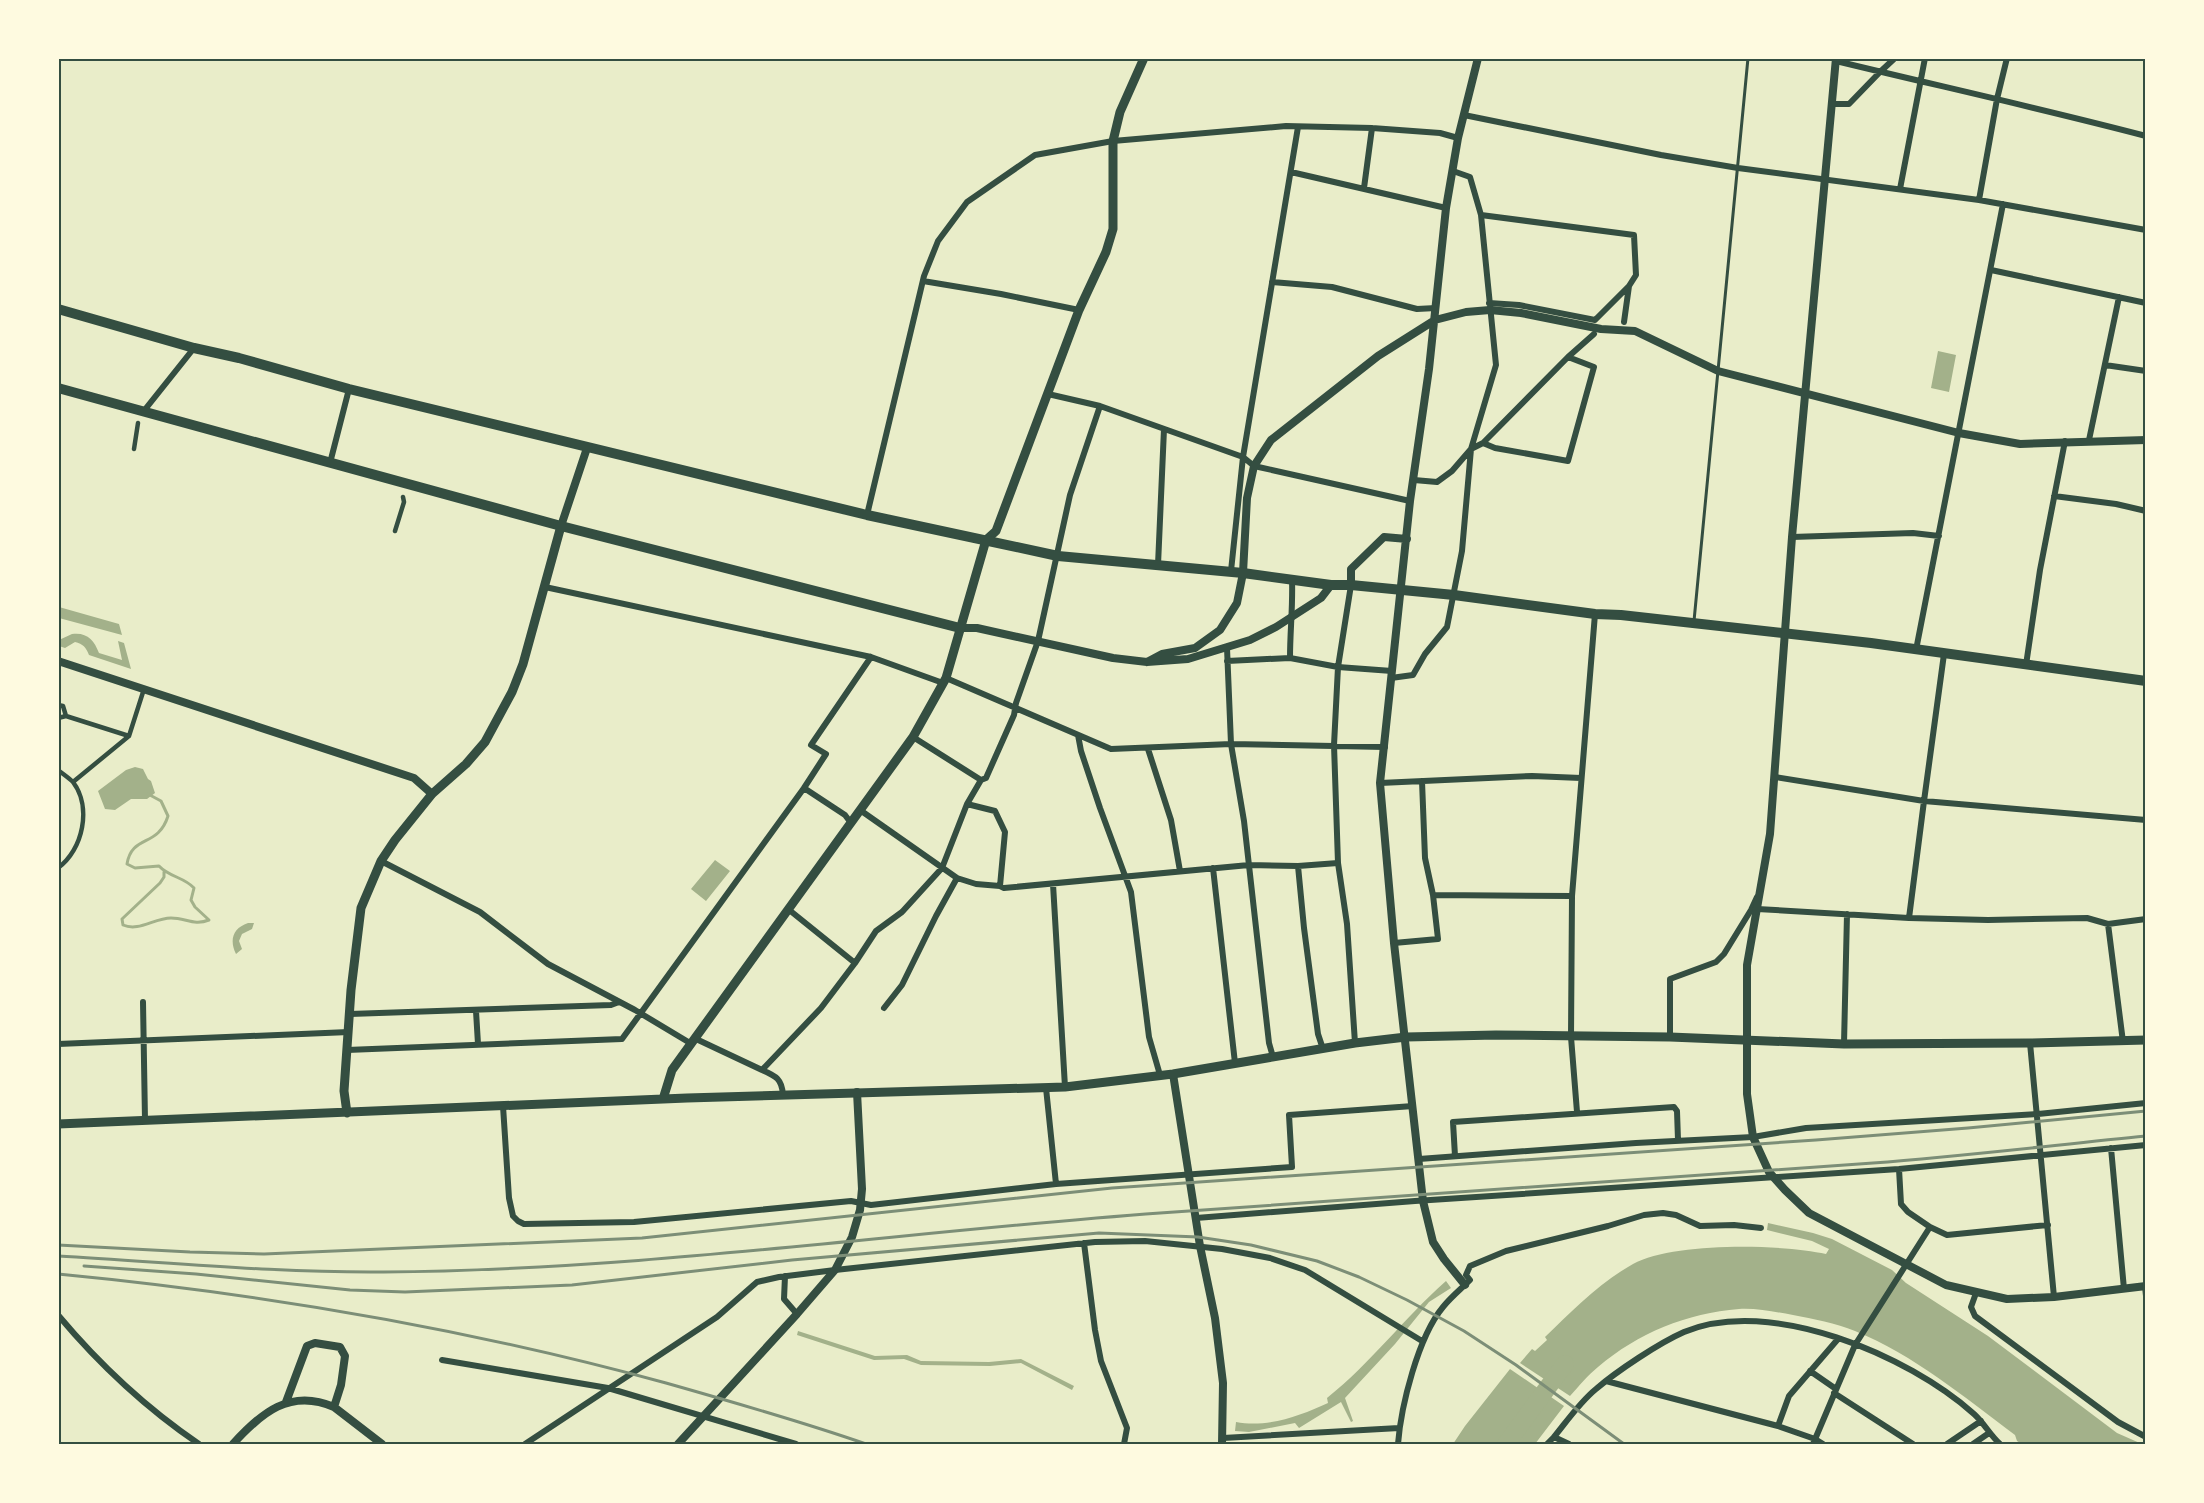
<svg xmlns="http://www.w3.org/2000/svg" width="2204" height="1503" viewBox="0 0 2204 1503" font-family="'Asap Condensed',sans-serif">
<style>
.water{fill:#a3b18a}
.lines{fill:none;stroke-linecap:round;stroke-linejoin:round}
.stream{stroke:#a3b18a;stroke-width:3}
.river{stroke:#a3b18a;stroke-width:18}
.service{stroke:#344e41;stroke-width:3}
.pedestrian{stroke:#344e41;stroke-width:4.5}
.minor{stroke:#344e41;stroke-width:6}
.tertiary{stroke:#344e41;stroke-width:8}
.secondary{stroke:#344e41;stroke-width:9}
.primary{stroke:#344e41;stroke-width:10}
.rail{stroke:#7c8e77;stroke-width:3}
.neatline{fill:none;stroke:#344e41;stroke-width:2}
</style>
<rect width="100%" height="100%" fill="#e9edc9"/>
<path class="water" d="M 1938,351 L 1956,355 L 1949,392 L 1931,388 Z
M 59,607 L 119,624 L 122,635 L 59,618 Z
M 72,634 C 87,632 94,640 99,653 L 122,660 L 118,641 L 124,643 L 131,669 L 89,655 C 86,647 83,644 75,642 L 65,648 L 59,646 L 59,640 Z
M 135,767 L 143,769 L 148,779 L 151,781 L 155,793 L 147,799 L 131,799 L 115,810 L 105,809 L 98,791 L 126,770 Z
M 715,860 L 730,871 L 706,901 L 691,889 Z
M 248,923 L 254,923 L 252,929 L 242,934 L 239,941 L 242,949 L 236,954 C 229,940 233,928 248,923 Z
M 1768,1223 L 1813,1233 L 1832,1239 L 1892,1270 L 1906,1283 L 1988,1336 L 2117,1433 L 2142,1444 L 2022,1444 L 2017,1441 L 2015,1435 C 1964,1397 1914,1355 1855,1331 C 1836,1323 1813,1319 1793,1315 C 1776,1312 1757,1308 1739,1309 C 1687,1313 1638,1333 1598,1367 C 1588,1375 1579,1386 1570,1396 L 1520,1363 L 1532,1349 L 1535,1351 L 1547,1340 L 1545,1337 C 1572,1311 1599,1283 1633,1264 C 1673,1242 1782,1244 1826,1254 L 1829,1249 L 1812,1241 L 1767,1230 Z
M 1446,1281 L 1451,1288 L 1429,1302 L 1395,1344 L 1345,1398 L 1353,1421 L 1351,1422 L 1341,1402 L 1299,1428 L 1295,1423 L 1249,1432 L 1235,1431 L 1236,1422 C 1267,1428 1300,1416 1328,1403 L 1327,1398 C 1371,1363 1404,1318 1446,1281 Z
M 798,1331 L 875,1356 L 907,1355 L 921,1361 L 989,1362 L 1021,1359 L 1074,1386 L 1072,1390 L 1021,1363 L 990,1366 L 921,1365 L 904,1359 L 874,1360 L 797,1335 Z
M 1510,1369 L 1564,1406 L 1535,1444 L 1453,1444 L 1465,1426 Z"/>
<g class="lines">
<path class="stream" d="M 148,794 L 161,801 L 168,816 C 158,848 132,834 127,864 L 135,868 L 159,866 C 169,877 184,877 194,888 L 191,900 L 195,907 L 209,920 C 194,926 186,918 171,918 C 154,918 139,932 123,925 L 122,919 L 160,883 L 164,877 L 164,872"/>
<path class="river" d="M 1506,1444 L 1565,1364"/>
<path class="service" d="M 1694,621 L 1748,58"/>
<path class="pedestrian" d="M 134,449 L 138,423
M 395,531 L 404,502 L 403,497
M 58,705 L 63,706 L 66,716
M 58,718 L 66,716 L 129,736 L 144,689
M 58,770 C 63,774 69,778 73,782 C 92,807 83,850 58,868
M 73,782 L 129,736"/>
<path class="minor" d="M 1836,61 C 1939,86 2043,109 2146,136
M 1832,104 L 1849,104 L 1880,72 L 1895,58
M 1464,115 L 1661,155 L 1738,168 L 1979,200 L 2146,230
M 1291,172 L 1446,208
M 1364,188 L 1372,128
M 1900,189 L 1925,58
M 1979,200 L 1997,99 L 2007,58
M 1481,215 L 1634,235 L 1636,275 L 1629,286
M 1991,270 L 2146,303
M 923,281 L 1001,294 L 1079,310
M 1272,282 L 1332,287 L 1417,309 L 1436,308
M 1489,303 L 1519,305 L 1595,320 L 1629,286 L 1624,322
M 2105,365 L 2146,371
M 1048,394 L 1100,406 L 1243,457 L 1254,466 L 1410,501
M 143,412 L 194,348
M 2089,440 L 2119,297
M 1483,443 L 1495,448 L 1568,461 L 1594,367 L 1568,357
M 330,463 L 349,389
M 1414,480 L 1437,482 L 1452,471 L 1471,449 L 1483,443 L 1568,357 L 1594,334
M 2054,496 L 2116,504 L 2146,511
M 867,515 L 924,276 L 938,241 L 967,202 L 1035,155 L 1113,141 L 1286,126 L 1372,128 L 1440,133 L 1458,138
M 1792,537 L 1913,533 L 1939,536
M 1158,565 L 1164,429
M 1231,571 L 1243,457 L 1298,127
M 1351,585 L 1338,667 L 1334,745 L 1338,863 L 1347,924 L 1355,1043
M 545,587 L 871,657 L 943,683
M 1227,648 L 1231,744 L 1244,821 L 1269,1043 L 1273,1057
M 1916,650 L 2003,204
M 1290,658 C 1290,631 1293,606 1292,579
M 1227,661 L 1290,658 L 1338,667 L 1392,671
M 2026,665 L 2040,570 L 2065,441
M 946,678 L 1111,749 L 1231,744 L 1385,747
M 1391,678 L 1413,675 L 1425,654 L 1447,627 L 1462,551 L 1471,449 L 1496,365 L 1481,215 L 1470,177 L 1453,171
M 1078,735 L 1081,751 L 1100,808 L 1131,892 L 1149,1037 L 1160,1075
M 913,737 L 981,780
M 1148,749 L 1171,820 L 1180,871
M 1775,777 L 1924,801 L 1944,654
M 1422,781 L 1425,858 L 1433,895
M 1380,783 L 1532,776 L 1581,778
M 804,788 L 826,754 L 811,745 L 871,657
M 967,804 L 995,811 L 1005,832 L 1000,886
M 860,810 L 957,878 L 976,884 L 1000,886 L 1004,888 L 1249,865 L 1298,866 L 1338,863
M 381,861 L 480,912 L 548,964 L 635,1010 L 690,1043
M 1298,866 L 1304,928 L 1318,1034 L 1323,1049
M 1213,868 L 1235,1063
M 1053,884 L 1065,1087
M 788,909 L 855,963 L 876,931 L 902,912 L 942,868 L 967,804 L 981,780 L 986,778 L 1014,715 L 1016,703 L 1038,641 L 1070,495 L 1100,406
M 1757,909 L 1909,918 L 1988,920 L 2087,918 L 2108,924 L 2146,919
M 1909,918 L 1924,801 L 2146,820
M 2108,924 L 2123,1042
M 1394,943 L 1438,939 L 1433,895 L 1572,896
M 143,1002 L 145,1120
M 884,1008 L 902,985 L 936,916 L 957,878
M 476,1011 L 478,1044
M 350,1014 L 611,1005 L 619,1002
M 1670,1037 L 1670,979 L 1716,962 L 1724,954 L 1751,910 L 1757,897
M 694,1038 L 762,1070
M 2030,1043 L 2054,1297
M 58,1044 L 349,1032
M 1844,1044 L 1847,914
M 347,1050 L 622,1039 L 804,788 L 845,815 L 851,823
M 1046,1088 L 1056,1184
M 783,1095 C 782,1079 776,1076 762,1070 L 821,1008 L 855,963
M 503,1106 L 509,1198 L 513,1216 L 518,1221 L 524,1224 L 634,1222 L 851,1201 L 871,1205 L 1056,1184 L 1292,1167 L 1289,1115 L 1413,1106
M 1577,1112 L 1571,1037 L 1572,896 L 1595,614
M 2111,1148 L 2124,1289
M 1455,1156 L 1453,1122 L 1674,1107 L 1677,1111 L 1678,1140
M 1419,1159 L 1636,1143 L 1753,1137 L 1806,1128 L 2038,1114 L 2146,1103
M 1899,1169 L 1901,1204 L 1908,1212 L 1930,1227 L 1947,1235 L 2048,1225
M 1196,1218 L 1415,1201 L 1899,1169 L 2146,1145
M 1084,1243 L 1095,1330 L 1101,1361 L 1127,1428 L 1124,1444
M 785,1276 L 784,1299 L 797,1314
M 2145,1286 L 2146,1296
M 1976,1293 L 1971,1307 L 1975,1316 L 2118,1422 L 2146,1437
M 58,1315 C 99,1364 146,1408 199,1444
M 442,1360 L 608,1388 L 796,1444
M 1810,1371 L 1836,1389
M 1606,1381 L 1778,1426 L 1815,1439 L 1823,1444
M 1834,1393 L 1913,1444
M 1778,1426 L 1789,1396 L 1838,1339
M 1554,1437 C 1567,1421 1580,1402 1596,1389 C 1617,1371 1659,1343 1684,1332 C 1770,1296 1908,1355 1974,1414 C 1984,1423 1990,1435 2000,1444
M 1223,1438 L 1399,1428
M 525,1444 L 717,1317 L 757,1282 L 779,1277 L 835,1270 L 1095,1242 L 1145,1241 L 1222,1249 L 1270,1258 L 1305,1270 L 1422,1341
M 1398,1444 C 1401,1406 1418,1337 1443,1307 C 1451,1297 1461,1289 1470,1280 L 1466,1275 L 1470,1266 L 1506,1251 L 1608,1226 L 1644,1215 L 1663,1213 L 1676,1215 L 1700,1226 L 1734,1225 L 1761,1228
M 1547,1444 L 1554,1437 L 1569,1444
M 1813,1444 L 1855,1345 L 1930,1227
M 1947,1444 L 1981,1421
M 1973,1444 L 1989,1433"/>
<path class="tertiary" d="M 1836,58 L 1792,537 L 1770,834 L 1747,965 L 1747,1094 L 1753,1137 L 1769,1172 L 1785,1190 L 1809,1213 L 1946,1285 L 2007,1299 L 2054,1297 L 2146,1286
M 561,526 L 587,448
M 1351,585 L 1351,569 L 1384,537 L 1407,539
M 960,628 L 977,628 L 1113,658 L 1147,662 L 1188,659 L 1250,640 L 1276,627 L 1321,598 L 1331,585
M 58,661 L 414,778 L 432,794
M 1147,662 L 1162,654 L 1195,648 L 1220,630 L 1237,603 L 1243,573 L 1247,498 L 1254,466 L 1271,440 L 1378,356 L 1435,320 L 1466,312 L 1490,310 L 1521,313 L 1601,329 L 1635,331 L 1718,371 L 1959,433 L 2020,444 L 2146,440
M 1173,1074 L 1200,1246 L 1215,1318 L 1223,1383 L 1222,1444
M 1465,1285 L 1444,1259 L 1433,1242 L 1423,1201 L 1394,943 L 1380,783 L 1410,501 L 1429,369 L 1446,208 L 1458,138 L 1478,58
M 286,1402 L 307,1346 L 315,1343 L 340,1347 L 345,1356 L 341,1385 L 334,1407
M 233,1444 C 261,1413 290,1388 334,1407 L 382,1444
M 678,1444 L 797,1314 L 835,1270 L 852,1237 L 860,1210 L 862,1189 L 857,1092"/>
<path class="secondary" d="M 663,1099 L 672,1070 L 913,737 L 946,678 L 986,540 L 996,531 L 1079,310 L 1106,252 L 1113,229 L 1113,141 L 1120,112 L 1144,58
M 347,1113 L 344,1091 L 351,990 L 361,908 L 381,861 L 395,840 L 432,794 L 466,764 L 485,742 L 512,692 L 523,664 L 561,526
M 58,1124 L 687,1098 L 1065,1087 L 1173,1074 L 1355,1043 L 1406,1037 L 1496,1035 L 1670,1037 L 1844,1044 L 2030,1043 L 2146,1040"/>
<path class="primary" d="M 58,309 L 194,348 L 239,358 L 349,389 L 867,515 L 1058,556 L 1243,573 L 1331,585 L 1351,585 L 1454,595 L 1595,614 L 1621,615 L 1871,643 L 2146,681
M 58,388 L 561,526 L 960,628"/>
<path class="rail" d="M 58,1245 L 190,1252 L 264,1254 L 642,1238 L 1112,1188 L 1816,1140 L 1968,1128 L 2146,1111
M 58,1256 C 167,1262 275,1273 384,1272 C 644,1270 901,1232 1160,1213 C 1398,1195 1636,1180 1873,1163 C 1964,1156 2055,1145 2146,1136
M 84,1266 L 196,1274 L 350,1290 L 405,1292 L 572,1285 L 792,1260 L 1099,1233 L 1198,1237 L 1251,1245 L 1317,1261 L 1359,1277 L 1407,1300 L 1464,1331 L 1516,1365 L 1624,1444
M 58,1274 C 266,1294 465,1328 666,1383 C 733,1402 800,1421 866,1444"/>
</g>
<rect width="2204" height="1503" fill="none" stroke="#fefae0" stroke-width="120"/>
<rect x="60" y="60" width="2084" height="1383" class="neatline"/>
</svg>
